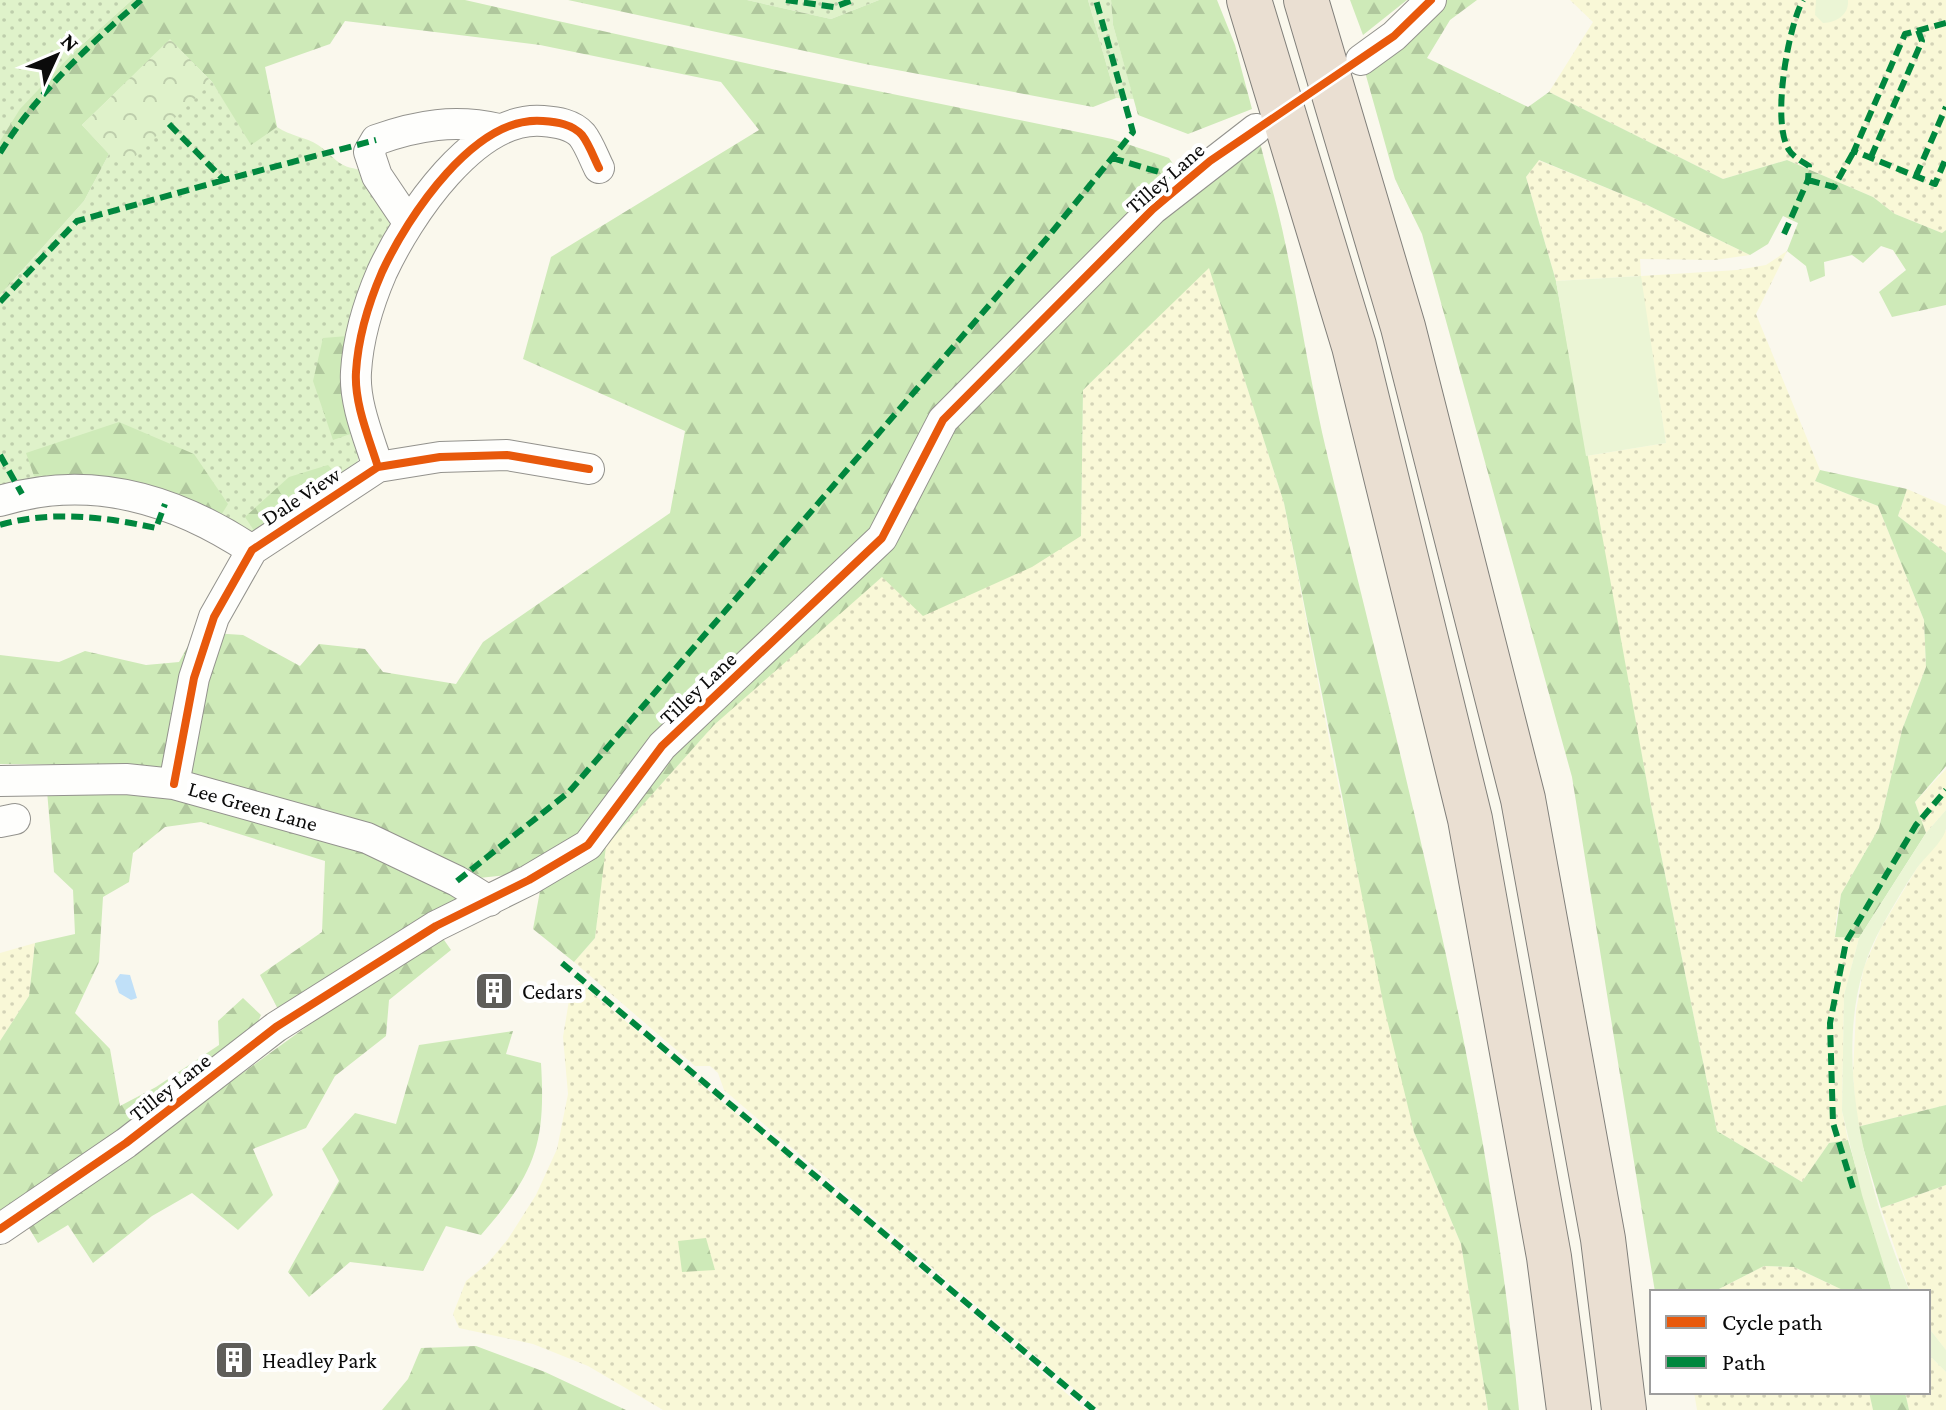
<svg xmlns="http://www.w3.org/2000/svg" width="1946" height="1410" viewBox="0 0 1946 1410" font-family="'Crimson Pro',serif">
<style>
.farmland{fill:url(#farmland-dots)}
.grass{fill:url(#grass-dots)}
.forest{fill:url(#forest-firs)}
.park{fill:url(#park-crowns)}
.pitch{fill:#ebf5d5}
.water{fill:#c0e0f8}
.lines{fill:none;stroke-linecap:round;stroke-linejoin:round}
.minor-casing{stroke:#93928d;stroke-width:32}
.highway-casing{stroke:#807f7a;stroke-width:46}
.minor{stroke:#fefefc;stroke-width:30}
.highway{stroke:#eadfd2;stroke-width:44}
.quiet{stroke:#00873e;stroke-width:6;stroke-dasharray:12 6;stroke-linecap:butt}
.cycleway-casing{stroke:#fff;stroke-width:13}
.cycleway{stroke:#e8590c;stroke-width:8}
.labels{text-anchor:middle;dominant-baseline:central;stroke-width:8;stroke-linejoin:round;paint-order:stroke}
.street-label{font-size:22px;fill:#0b0b0b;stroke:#fff}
.poi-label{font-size:22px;fill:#0b0b0b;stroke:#fff;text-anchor:start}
</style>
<defs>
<pattern id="farmland-dots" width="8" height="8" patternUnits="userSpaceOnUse" patternTransform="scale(2)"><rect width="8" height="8" fill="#f9f8d7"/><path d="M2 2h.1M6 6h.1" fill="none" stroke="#d4d3b7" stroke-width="1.8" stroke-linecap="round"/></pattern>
<pattern id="grass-dots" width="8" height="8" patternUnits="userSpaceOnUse" patternTransform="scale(2)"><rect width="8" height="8" fill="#dff2ca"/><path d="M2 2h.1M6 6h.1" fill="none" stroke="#beceac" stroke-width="1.8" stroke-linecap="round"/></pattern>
<pattern id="forest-firs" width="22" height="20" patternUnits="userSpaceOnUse" patternTransform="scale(2)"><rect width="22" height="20" fill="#ceeab8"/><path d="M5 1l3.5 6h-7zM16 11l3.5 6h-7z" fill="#b0c79d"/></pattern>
<pattern id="park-crowns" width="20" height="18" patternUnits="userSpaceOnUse" patternTransform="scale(2)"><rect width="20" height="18" fill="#dff2ca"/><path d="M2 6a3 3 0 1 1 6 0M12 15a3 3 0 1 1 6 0" fill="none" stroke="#beceac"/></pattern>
</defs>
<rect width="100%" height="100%" fill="#faf8ed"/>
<path class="farmland" d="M 1570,0 L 1946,0 L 1946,230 L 1942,233 L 1895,214 L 1873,197 L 1787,160 L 1723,179 L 1549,92 L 1593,22 Z
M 1538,160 L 1641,202 L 1750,255 L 1715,260 L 1640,259 L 1641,276 L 1737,270 L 1766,265 L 1787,251 L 1756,314 L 1820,470 L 1815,481 L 1878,506 L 1924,620 L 1926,667 L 1902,730 L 1879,828 L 1841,894 L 1836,920 L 1835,937 L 1859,938 L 1844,995 L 1842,1111 L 1848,1140 L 1829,1143 L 1802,1182 L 1717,1131 L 1651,805 L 1586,456 L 1666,443 L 1640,276 L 1556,281 L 1526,177 Z
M 1209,267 L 1284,503 L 1334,765 L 1414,1132 L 1461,1244 L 1488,1410 L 1099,1410 L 724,1090 L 718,1073 L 710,1066 L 695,1066 L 574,962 L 595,938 L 605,846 L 714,725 L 798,647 L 882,577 L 1081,536 L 1083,390 Z
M 1907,489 L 1946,506 L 1946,553 L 1898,516 Z
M 1946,769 L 1946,810 L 1926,833 L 1915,802 Z
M 1946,830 L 1946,1105 L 1857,1127 L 1853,1074 L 1856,1011 L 1864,967 L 1881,928 L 1917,868 Z
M 35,943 L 29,996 L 0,1041 L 0,953 Z
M 580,983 L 849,1208 L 1086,1410 L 663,1410 L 588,1366 L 533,1344 L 459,1328 L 453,1314 L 466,1281 L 487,1264 L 508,1239 L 536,1195 L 557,1149 L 568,1094 L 563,1037 L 571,988 Z
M 1946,1185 L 1946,1350 L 1928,1327 L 1928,1292 L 1910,1292 L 1881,1208 Z
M 1764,1266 L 1794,1267 L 1847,1292 L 1713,1292 Z
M 1928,1354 L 1946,1372 L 1946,1410 L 1909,1410 L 1905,1392 L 1928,1392 Z
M 1694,1392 L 1869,1392 L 1873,1410 L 1697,1410 Z"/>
<path class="grass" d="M 0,0 L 132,0 L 75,51 L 0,141 Z
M 747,0 L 879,0 L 831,19 Z
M 1088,0 L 1111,0 L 1113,25 L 1134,99 L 1116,98 Z
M 212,82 L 249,139 L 277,127 C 290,136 306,137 318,145 C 338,159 335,166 362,170 L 395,223 L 370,271 L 360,452 L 356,467 L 257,535 C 164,495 105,456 0,486 L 0,295 L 84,201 L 109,154 L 82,125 Z"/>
<path class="forest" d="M 132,0 L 465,0 L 785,72 L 1112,139 L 1169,158 L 1191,190 L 1259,139 C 1268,175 1279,211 1286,247 C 1301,317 1311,388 1328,458 C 1404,772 1489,1087 1519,1410 L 1488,1410 L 1461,1244 L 1414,1132 L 1384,1007 L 1284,503 L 1209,268 L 1083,390 L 1081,536 L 1032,567 L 923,616 L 882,577 L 714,725 L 606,846 L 595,938 L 574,962 L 533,929 L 540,891 L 528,873 L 479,878 L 457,907 L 278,1009 L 260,975 L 322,932 L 325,861 L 201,822 L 165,827 L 133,853 L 129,882 L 103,897 L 99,962 L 75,1013 L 110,1049 L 120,1106 L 156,1087 L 219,1045 L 218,1021 L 243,998 L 261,1015 L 253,1033 L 0,1216 L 0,1041 L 29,996 L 35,943 L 75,934 L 73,890 L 54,872 L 47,791 L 210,787 L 202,775 L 114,765 L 0,764 L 0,655 L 59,662 L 85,651 L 146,665 L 179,662 L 196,632 L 243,635 L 300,666 L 319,644 L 365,649 L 383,672 L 456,684 L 483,642 L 670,513 L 685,431 L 523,359 L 551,257 L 759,130 L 721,82 L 540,45 L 345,21 L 330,44 L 265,67 L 277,127 L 251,145 L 212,82 L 170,40 L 82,125 L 109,154 L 84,201 L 0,295 L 0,141 L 20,109 L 75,51 Z
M 568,0 L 747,0 L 831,19 L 879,0 L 1088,0 L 1116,98 L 1093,107 L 865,64 Z
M 1111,0 L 1217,0 L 1235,45 L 1252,109 L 1188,134 L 1138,115 L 1113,25 Z
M 1350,0 L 1407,0 L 1363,35 Z
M 1447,0 L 1477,0 L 1450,20 L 1427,58 L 1528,107 L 1549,92 L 1723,179 L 1787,160 L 1873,197 L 1895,214 L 1942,233 L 1946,230 L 1946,305 L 1892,317 L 1879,292 L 1906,270 L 1893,250 L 1881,246 L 1863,263 L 1852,255 L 1824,262 L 1825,276 L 1810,282 L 1806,266 L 1787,251 L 1798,223 L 1783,216 L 1768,244 L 1750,255 L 1641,202 L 1539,160 L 1526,177 L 1556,281 L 1651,805 L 1717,1131 L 1802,1182 L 1829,1143 L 1848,1140 L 1892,1292 L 1847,1292 L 1794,1267 L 1764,1266 L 1713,1292 L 1655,1292 L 1572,777 L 1422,234 L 1395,179 L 1365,72 Z
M 348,336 L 353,433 L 333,440 L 313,381 L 323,338 Z
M 119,422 L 194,454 L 228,504 L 220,517 L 134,482 L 85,474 L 34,476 L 26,453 Z
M 328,465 L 342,480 L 257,535 L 245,517 L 289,477 Z
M 1820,470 L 1907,489 L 1898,516 L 1946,553 L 1946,766 L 1915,802 L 1926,833 L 1859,938 L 1835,937 L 1841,894 L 1879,828 L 1902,730 L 1926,667 L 1924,620 L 1878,506 L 1815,481 Z
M 442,937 L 451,950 L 389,1000 L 386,1036 L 335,1076 L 306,1128 L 253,1149 L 273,1195 L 238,1230 L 192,1193 L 152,1216 L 93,1263 L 68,1225 L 38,1243 L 29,1228 L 317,1019 Z
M 513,1031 L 506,1054 L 541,1063 C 546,1145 535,1173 481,1235 L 446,1226 L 423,1271 L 350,1262 L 309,1297 L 288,1272 L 339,1181 L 322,1149 L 355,1113 L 396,1124 L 419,1045 Z
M 1946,1105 L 1946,1185 L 1881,1208 L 1857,1127 Z
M 706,1238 L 715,1270 L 682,1272 L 678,1241 Z
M 476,1346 L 545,1372 L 626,1410 L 382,1410 L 408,1379 L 421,1348 Z
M 1869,1392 L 1905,1392 L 1909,1410 L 1873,1410 Z"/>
<path class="park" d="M 170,39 L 212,82 L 123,168 L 82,125 Z"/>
<path class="pitch" d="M 1816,0 L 1848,0 C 1849,15 1837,22 1823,23 L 1815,15 Z
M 1641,276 L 1666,443 L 1586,456 L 1556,281 Z
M 1946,810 C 1946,816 1946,824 1946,829 C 1943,842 1925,857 1917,868 C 1905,886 1893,906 1882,926 C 1821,1033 1866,1186 1910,1292 L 1892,1292 L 1862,1195 L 1842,1111 L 1844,995 L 1859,938 L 1926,833 Z
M 1928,1327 L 1946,1350 L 1946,1372 L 1928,1354 Z"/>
<path class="water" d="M 120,974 L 130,975 L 137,998 L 131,1000 L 119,993 L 115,981 Z"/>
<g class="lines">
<g class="minor-casing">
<path id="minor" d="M 1361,60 L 1394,36 L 1431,0
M 408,222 L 377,176 L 369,152 L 376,140 C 418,125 455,119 499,129
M 378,467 C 369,438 354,403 356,372 C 358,339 369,302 382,272 C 408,216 475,115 543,121 C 557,122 572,124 582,135 C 589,144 594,158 599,168
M 0,501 C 91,473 175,499 252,550
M 0,781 L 126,779 L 174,784 L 367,838 L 457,881 L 489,901
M 174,784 L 194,678 L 214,617 L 252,550 L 378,467 L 440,457 L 507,455 L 589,469
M 0,822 L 15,819
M 0,1229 L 126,1143 L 276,1027 L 436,926 L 529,880 L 588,845 L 662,746 L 882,538 L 943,420 L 1153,209 L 1256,129"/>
</g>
<g class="highway-casing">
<path id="highway" d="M 1249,0 L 1354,346 L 1470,819 L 1549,1257 L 1569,1410
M 1306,0 L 1403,327 L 1523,799 L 1603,1239 L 1624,1410"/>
</g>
<use href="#minor" class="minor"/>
<use href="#highway" class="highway"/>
<path class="quiet" d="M 786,0 L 834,7 L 853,0
M 1946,23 L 1905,34 L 1854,151 L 1935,184 L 1946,158
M 169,124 L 224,180 L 376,140
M 0,153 C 37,93 88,46 141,0
M 1871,157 L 1922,41 L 1918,30
M 1112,158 L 1179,178
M 1916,176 L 1946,107
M 1808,180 L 1834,187 L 1854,151
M 1784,234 L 1808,180 L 1809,166 C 1803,162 1792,156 1789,150 C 1771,123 1788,27 1803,0
M 0,302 L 77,221 L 224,180
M 0,455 L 22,494
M 0,525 C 50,510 106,517 156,528 L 165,504
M 457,881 L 569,792 L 1048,237 L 1133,132 L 1096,0
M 562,963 L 1094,1410
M 1853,1188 L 1833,1123 L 1830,1023 L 1846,942 L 1916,825 L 1946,790"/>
<g class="cycleway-casing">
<path id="cycleway" d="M 378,467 C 369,438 354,403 356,372 C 358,339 369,302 382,272 C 408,216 475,115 543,121 C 557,122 572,124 582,135 C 589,144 594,158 599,168
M 174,784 L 194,678 L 214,617 L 252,550 L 378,467 L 440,457 L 507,455 L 589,469
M 0,1229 L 126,1143 L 276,1027 L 436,926 L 529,880 L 588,845 L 662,746 L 882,538 L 943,420 L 1153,209 L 1210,161 L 1394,36 L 1431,0"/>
</g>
<use href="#cycleway" class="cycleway"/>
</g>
<defs>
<g id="building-square" transform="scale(2)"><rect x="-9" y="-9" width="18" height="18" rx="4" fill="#5f5e5a" stroke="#fff"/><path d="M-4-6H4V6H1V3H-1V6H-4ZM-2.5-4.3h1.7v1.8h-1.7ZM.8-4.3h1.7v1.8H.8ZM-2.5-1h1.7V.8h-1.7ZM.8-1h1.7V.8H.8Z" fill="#fff"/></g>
</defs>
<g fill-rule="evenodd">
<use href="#building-square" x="494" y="991"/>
<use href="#building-square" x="234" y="1360"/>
</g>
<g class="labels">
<g class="street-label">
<text transform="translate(1165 178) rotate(-41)">Tilley Lane</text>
<text transform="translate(301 496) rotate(-33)">Dale View</text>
<text transform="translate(698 688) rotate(-43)">Tilley Lane</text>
<text transform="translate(253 806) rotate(16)">Lee Green Lane</text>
<text transform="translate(170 1087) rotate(-38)">Tilley Lane</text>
</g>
<g class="poi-label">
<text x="522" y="991">Cedars</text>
<text x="262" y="1360">Headley Park</text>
</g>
</g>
<rect x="1650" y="1290" width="280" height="104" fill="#ffffff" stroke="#9d9d9d" stroke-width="2"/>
<rect x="1666" y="1316" width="40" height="12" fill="#e8590c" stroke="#9d9d9d" stroke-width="2"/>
<text x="1722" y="1330" font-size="24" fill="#0b0b0b">Cycle path</text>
<rect x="1666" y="1356" width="40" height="12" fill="#00873e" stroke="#9d9d9d" stroke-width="2"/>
<text x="1722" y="1370" font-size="24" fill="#0b0b0b">Path</text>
<g transform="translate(56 56) rotate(46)" stroke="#ffffff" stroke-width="6" paint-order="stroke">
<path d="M0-6L14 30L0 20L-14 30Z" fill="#0b0b0b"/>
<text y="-12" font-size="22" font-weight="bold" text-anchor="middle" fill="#0b0b0b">N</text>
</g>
</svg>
